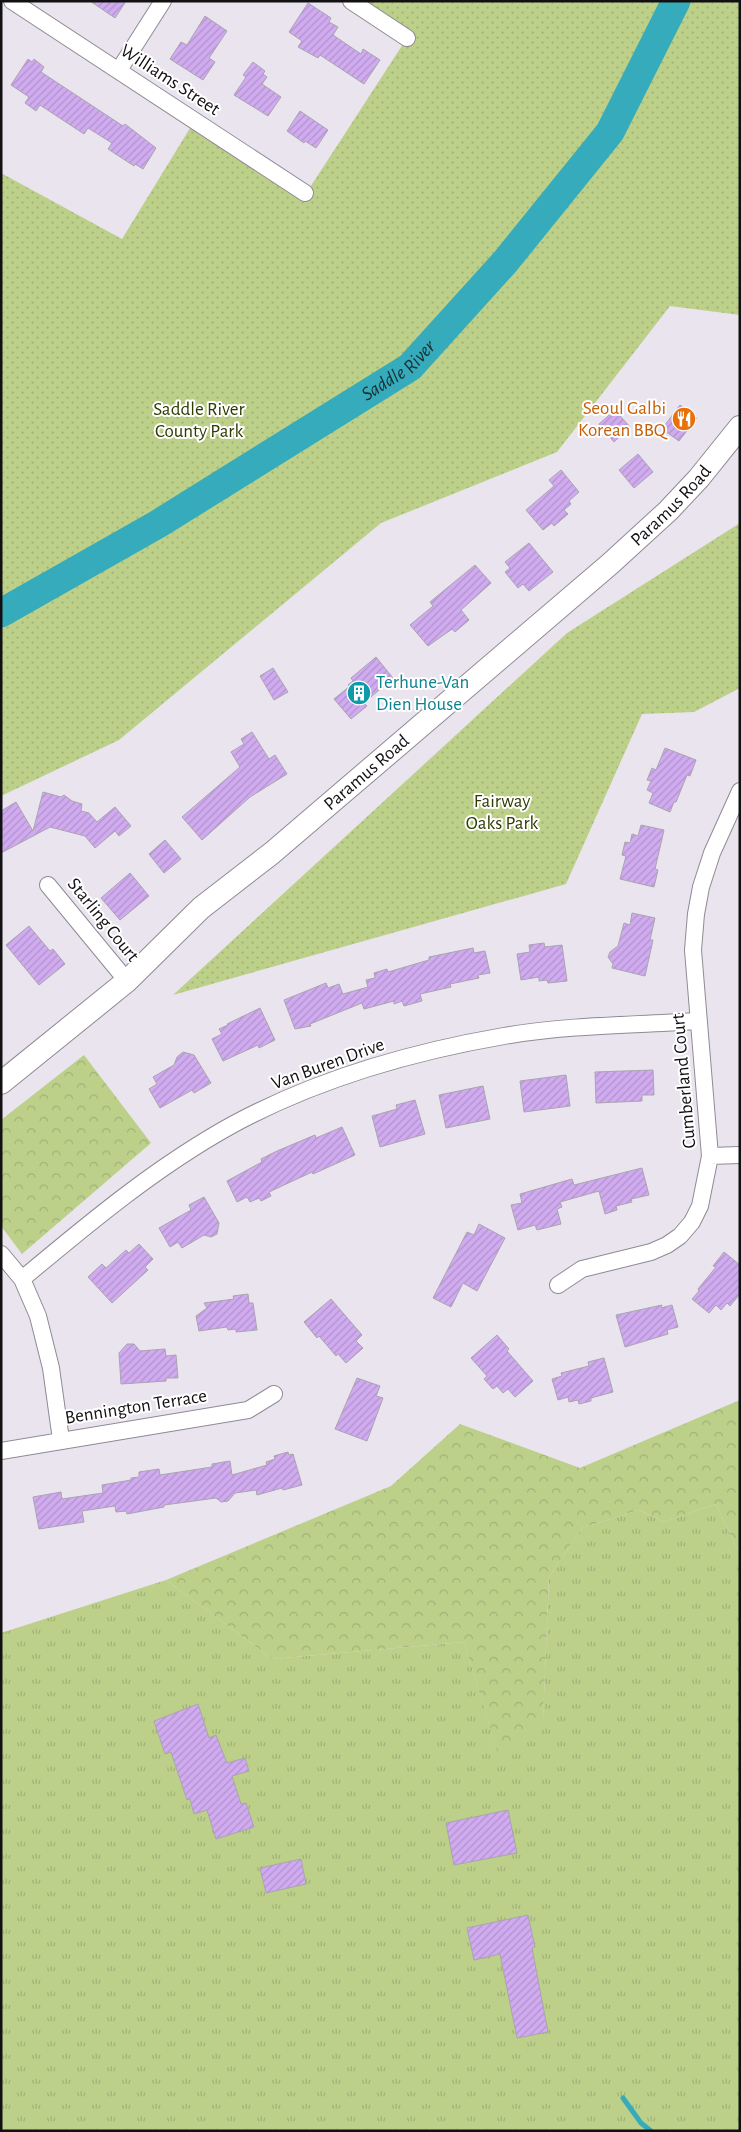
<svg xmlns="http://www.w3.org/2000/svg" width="741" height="2132" viewBox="0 0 741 2132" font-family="'Alegreya Sans',sans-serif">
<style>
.grass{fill:url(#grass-tufts)}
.forest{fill:url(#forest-crowns)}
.park{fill:url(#park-dots)}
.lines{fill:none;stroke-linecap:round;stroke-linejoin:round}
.stream{stroke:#35abbb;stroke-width:5}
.river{stroke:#35abbb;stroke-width:29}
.building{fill:url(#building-hatch);stroke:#a9a4ae}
.street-casing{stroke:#8f8a94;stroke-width:18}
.secondary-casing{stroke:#8f8a94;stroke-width:24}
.street{stroke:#fff;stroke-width:16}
.secondary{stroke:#fff;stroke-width:22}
.labels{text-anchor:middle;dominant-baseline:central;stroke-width:4;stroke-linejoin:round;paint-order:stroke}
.street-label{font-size:19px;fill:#121013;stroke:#fff}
.food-label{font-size:19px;fill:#c56008;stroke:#fff;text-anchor:end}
.park-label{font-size:19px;fill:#2f3b00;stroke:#fff}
.culture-label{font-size:19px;fill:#0d838f;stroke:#fff;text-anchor:start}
.water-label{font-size:20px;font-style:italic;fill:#1a2e31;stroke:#fff}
</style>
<defs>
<pattern id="grass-tufts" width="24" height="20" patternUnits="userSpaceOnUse" patternTransform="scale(1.25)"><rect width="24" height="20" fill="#bcd08a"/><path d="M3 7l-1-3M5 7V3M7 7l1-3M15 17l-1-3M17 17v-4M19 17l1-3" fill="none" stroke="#a1b276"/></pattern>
<pattern id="forest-crowns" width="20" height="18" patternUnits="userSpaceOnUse" patternTransform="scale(1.25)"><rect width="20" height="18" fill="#bcd08a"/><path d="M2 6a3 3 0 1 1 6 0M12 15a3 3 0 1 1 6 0" fill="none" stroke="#a1b276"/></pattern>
<pattern id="park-dots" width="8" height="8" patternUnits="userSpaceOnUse" patternTransform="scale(1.25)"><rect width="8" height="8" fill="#bcd08a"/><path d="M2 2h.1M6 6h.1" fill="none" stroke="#a1b276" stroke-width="1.8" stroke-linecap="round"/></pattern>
<pattern id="building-hatch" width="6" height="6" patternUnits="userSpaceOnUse" patternTransform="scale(1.25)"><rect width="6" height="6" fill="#d0abf0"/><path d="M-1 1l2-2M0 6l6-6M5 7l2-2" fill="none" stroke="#b292cd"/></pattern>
</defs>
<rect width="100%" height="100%" fill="#e9e4ee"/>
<path class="grass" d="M 716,1504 L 740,1555 L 740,2131 L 1,2131 L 1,1633 L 166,1580 L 272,1659 L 464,1642 L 498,1753 L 543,1719 L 549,1577 L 582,1528 L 639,1510 L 664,1522 Z"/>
<path class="forest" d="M 84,1055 L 151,1143 L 22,1254 L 1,1226 L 1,1120 Z
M 740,1400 L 740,1555 L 716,1504 L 664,1522 L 639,1510 L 582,1528 L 549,1577 L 543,1720 L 498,1754 L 464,1642 L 272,1659 L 166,1580 L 391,1486 L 460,1424 L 580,1468 Z"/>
<path class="park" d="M 351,1 L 740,1 L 740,315 L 670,306 L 557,452 L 381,523 L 119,740 L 1,796 L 1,173 L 122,239 L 195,120 L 307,192 L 407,38 Z
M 740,523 L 740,688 L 694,712 L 642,714 L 566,884 L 173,995 L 567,633 Z"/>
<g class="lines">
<path class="stream" d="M 623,2098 L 641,2123 L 651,2131"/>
<path class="river" id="s1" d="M 1,613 L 158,524 L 410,367 L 505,262 L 610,132 L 676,1"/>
</g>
<path class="building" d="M 90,1 L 126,1 L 115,18 Z
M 308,3 L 331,18 L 329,22 L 338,27 L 333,35 L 361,54 L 363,49 L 380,60 L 364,84 L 320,55 L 318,58 L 298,47 L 302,41 L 289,32 Z
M 205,16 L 227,31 L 209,58 L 215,62 L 203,80 L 170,59 L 181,42 L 187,45 Z
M 28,59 L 32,62 L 34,59 L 44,67 L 41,72 L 123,126 L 125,124 L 156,148 L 143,169 L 135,164 L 134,166 L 108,149 L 112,143 L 88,128 L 84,134 L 40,105 L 36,111 L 25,103 L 29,97 L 11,85 Z
M 253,62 L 265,71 L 263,74 L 267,77 L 262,84 L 281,97 L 268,116 L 234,95 L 246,77 L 243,75 Z
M 300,111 L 328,130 L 316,148 L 305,141 L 304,143 L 287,131 Z
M 680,405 L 697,418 L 679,441 L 662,429 Z
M 615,410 L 630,427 L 614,442 L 599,424 Z
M 638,454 L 653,472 L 634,488 L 619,470 Z
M 561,470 L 579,492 L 569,501 L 571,504 L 564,510 L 568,514 L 554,526 L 552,523 L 543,530 L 526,510 L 554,486 L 549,480 Z
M 529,543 L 553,572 L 529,591 L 523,584 L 518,588 L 505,572 L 510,568 L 505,562 Z
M 475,565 L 491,583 L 461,610 L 469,620 L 455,632 L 452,629 L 428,646 L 410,625 L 433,606 L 430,602 Z
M 376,657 L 393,678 L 364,703 L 367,706 L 351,719 L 334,699 L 350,686 L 348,685 L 353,681 L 351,678 Z
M 273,668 L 288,692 L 274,700 L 260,676 Z
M 252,732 L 269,759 L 275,755 L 287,774 L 250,797 L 202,840 L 182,817 L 240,767 L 231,752 L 244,744 L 241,739 Z
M 665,748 L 696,760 L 690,776 L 687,775 L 676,802 L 674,802 L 670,812 L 649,803 L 653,793 L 647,790 L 651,781 L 647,780 L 652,768 L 656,770 Z
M 43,792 L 61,797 L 64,795 L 72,801 L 82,804 L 81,811 L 89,813 L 97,822 L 115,807 L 131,826 L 119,836 L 115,831 L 95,848 L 85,836 L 50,827 L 1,853 L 1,811 L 16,802 L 33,831 Z
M 641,825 L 664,830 L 655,869 L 658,870 L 654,887 L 620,879 L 626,856 L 622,855 L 625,842 L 630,843 L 632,834 L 638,836 Z
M 165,840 L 181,859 L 164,873 L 149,854 Z
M 130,873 L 149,896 L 120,920 L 101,898 Z
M 632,913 L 655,918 L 650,940 L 653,940 L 645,976 L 612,968 L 613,964 L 608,957 L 610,952 L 618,946 L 624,923 L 630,925 Z
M 29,926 L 50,951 L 53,949 L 65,964 L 39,985 L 6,945 Z
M 544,943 L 545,947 L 562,945 L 567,981 L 548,983 L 547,980 L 539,981 L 539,977 L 521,980 L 517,954 L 530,952 L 529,945 Z
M 473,948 L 474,953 L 485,951 L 490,973 L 478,975 L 479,978 L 450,984 L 451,987 L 420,994 L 422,1001 L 404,1006 L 402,1001 L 394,1004 L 394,1001 L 364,1009 L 362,1003 L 310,1024 L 311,1026 L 295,1029 L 284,1000 L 326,983 L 328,988 L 339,984 L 343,994 L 368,987 L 366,980 L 375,978 L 374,973 L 387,969 L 388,972 L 429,960 L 429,957 Z
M 260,1008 L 275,1040 L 259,1048 L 258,1045 L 223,1061 L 212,1039 L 222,1034 L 219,1029 L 228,1025 L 227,1024 Z
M 183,1052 L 194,1055 L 211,1083 L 194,1093 L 192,1090 L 160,1108 L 149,1089 L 157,1084 L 153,1077 L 174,1065 L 177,1057 Z
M 653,1070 L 654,1095 L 642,1095 L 642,1101 L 596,1103 L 595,1072 Z
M 566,1075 L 570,1106 L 524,1112 L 520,1081 Z
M 483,1086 L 490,1119 L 446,1128 L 439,1095 Z
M 415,1100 L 425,1134 L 380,1147 L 372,1116 L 397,1109 L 396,1105 Z
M 342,1127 L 355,1155 L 313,1174 L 312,1172 L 269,1192 L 271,1196 L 261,1201 L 259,1198 L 250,1202 L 247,1197 L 237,1202 L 227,1181 L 262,1162 L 261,1159 L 277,1151 L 315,1135 L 316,1138 Z
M 642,1168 L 649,1195 L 631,1199 L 632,1202 L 616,1206 L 617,1210 L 605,1214 L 599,1191 L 560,1202 L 562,1207 L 557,1209 L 561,1224 L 537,1230 L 535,1225 L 518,1230 L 511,1205 L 522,1203 L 520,1194 L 572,1179 L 574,1185 Z
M 204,1197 L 219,1223 L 217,1234 L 211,1237 L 204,1235 L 182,1248 L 178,1242 L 170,1247 L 159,1228 L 191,1210 L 189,1205 Z
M 479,1224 L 505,1238 L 477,1291 L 463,1283 L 451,1307 L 433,1298 L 467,1232 L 474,1235 Z
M 139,1244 L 153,1259 L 145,1267 L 148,1270 L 112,1303 L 88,1277 L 102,1264 L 106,1268 L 126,1250 L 129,1253 Z
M 724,1252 L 740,1265 L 740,1294 L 730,1306 L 727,1303 L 721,1310 L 716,1305 L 709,1313 L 692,1299 L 699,1291 L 698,1289 L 716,1267 L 713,1266 Z
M 248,1294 L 249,1303 L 253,1303 L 257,1330 L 236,1332 L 236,1329 L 228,1330 L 227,1327 L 199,1331 L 196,1316 L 207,1308 L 204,1303 L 234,1299 L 233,1296 Z
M 331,1299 L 362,1335 L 356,1341 L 363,1348 L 346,1363 L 338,1354 L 336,1356 L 319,1336 L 317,1338 L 304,1322 Z
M 662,1305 L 661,1308 L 672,1305 L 678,1327 L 667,1330 L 668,1334 L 625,1347 L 616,1315 Z
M 497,1335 L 509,1349 L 507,1351 L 533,1381 L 515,1397 L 508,1389 L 503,1393 L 497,1386 L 493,1389 L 484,1379 L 487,1376 L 471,1358 Z
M 127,1344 L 134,1344 L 140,1351 L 165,1349 L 166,1356 L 176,1355 L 178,1378 L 166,1378 L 166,1381 L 121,1384 L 119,1353 Z
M 604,1358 L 613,1392 L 591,1398 L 591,1401 L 579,1404 L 578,1400 L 569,1402 L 568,1397 L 558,1400 L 552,1379 L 562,1376 L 561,1373 L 589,1366 L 588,1362 Z
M 357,1378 L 380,1386 L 376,1396 L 383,1398 L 367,1441 L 335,1429 Z
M 288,1452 L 289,1455 L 293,1454 L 302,1485 L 283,1490 L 282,1488 L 257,1495 L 256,1490 L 235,1493 L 228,1501 L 221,1502 L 216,1498 L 164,1505 L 164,1507 L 127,1514 L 126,1511 L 116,1512 L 115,1506 L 82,1511 L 84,1522 L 39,1529 L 33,1497 L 61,1492 L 62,1499 L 103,1493 L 102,1485 L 131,1480 L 131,1478 L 139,1477 L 139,1472 L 159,1469 L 160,1475 L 212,1467 L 212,1464 L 230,1461 L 232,1475 L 267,1465 L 266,1462 L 275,1459 L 274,1456 Z
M 198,1704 L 209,1738 L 216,1735 L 227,1763 L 245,1758 L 249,1771 L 232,1776 L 241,1804 L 246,1803 L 254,1827 L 216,1839 L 207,1810 L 194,1814 L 190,1799 L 187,1800 L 171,1752 L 165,1754 L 154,1721 Z
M 508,1810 L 517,1853 L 454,1865 L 446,1823 Z
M 301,1859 L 306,1884 L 266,1893 L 260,1868 Z
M 528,1915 L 535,1947 L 532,1948 L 548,2032 L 517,2038 L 500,1954 L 474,1960 L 467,1928 Z"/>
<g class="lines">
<g class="street-casing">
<path id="street" d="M 12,1 L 305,193
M 351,1 L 407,38
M 119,70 L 163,1
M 48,885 L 127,981
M 710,1156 L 740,1155
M 1,1254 L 22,1279 L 38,1316 L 51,1368 L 61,1440
M 22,1279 C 89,1223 156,1167 232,1125 C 315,1080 411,1052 504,1036 C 568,1025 634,1025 699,1021
M 558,1285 L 582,1269 L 651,1252 L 667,1245 L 680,1236 L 692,1222 L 700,1206 L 710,1156 L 693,950 L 696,914 L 701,887 L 712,853 L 740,791
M 1,1451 L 248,1410 L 274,1394"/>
</g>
<g class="secondary-casing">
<g id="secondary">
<path id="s2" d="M 1,1083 L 127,981 L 201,908 L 272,853 L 610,564 L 668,511 L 699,478 L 740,427"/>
</g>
</g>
<use href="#street" class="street"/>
<use href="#secondary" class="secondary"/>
</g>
<defs>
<g id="restaurant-disc" transform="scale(1.25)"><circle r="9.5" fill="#e8710a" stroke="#fff"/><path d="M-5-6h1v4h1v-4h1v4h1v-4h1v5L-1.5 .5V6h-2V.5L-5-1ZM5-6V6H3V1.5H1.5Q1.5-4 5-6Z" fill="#fff"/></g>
<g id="building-disc" transform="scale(1.25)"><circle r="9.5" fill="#0f9aa8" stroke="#fff"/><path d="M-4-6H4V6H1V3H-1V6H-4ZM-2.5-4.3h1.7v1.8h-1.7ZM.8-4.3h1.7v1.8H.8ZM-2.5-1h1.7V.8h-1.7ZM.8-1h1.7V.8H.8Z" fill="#fff"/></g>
</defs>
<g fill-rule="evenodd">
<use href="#restaurant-disc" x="684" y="419"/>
<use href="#building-disc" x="359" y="693"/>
</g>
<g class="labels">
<g class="street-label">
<text transform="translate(170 80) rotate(33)">Williams Street</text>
<text stroke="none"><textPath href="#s2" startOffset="885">Paramus Road</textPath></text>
<text stroke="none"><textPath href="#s2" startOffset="480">Paramus Road</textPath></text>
<text transform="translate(103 920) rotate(51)">Starling Court</text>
<text transform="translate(328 1064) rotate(-20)">Van Buren Drive</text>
<text transform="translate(684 1081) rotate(-95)">Cumberland Court</text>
<text transform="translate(136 1407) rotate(-9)">Bennington Terrace</text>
</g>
<g class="food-label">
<text x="666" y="408">Seoul Galbi<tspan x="666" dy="22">Korean BBQ</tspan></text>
</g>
<g class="park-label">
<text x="199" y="409">Saddle River<tspan x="199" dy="22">County Park</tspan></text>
<text x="502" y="801">Fairway<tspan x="502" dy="22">Oaks Park</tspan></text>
</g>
<g class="culture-label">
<text x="376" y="682">Terhune-Van<tspan x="376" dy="22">Dien House</tspan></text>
</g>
<g class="water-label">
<text stroke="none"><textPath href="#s1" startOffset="466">Saddle River</textPath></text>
</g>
</g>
<rect width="741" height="2132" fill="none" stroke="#121013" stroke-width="5"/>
</svg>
